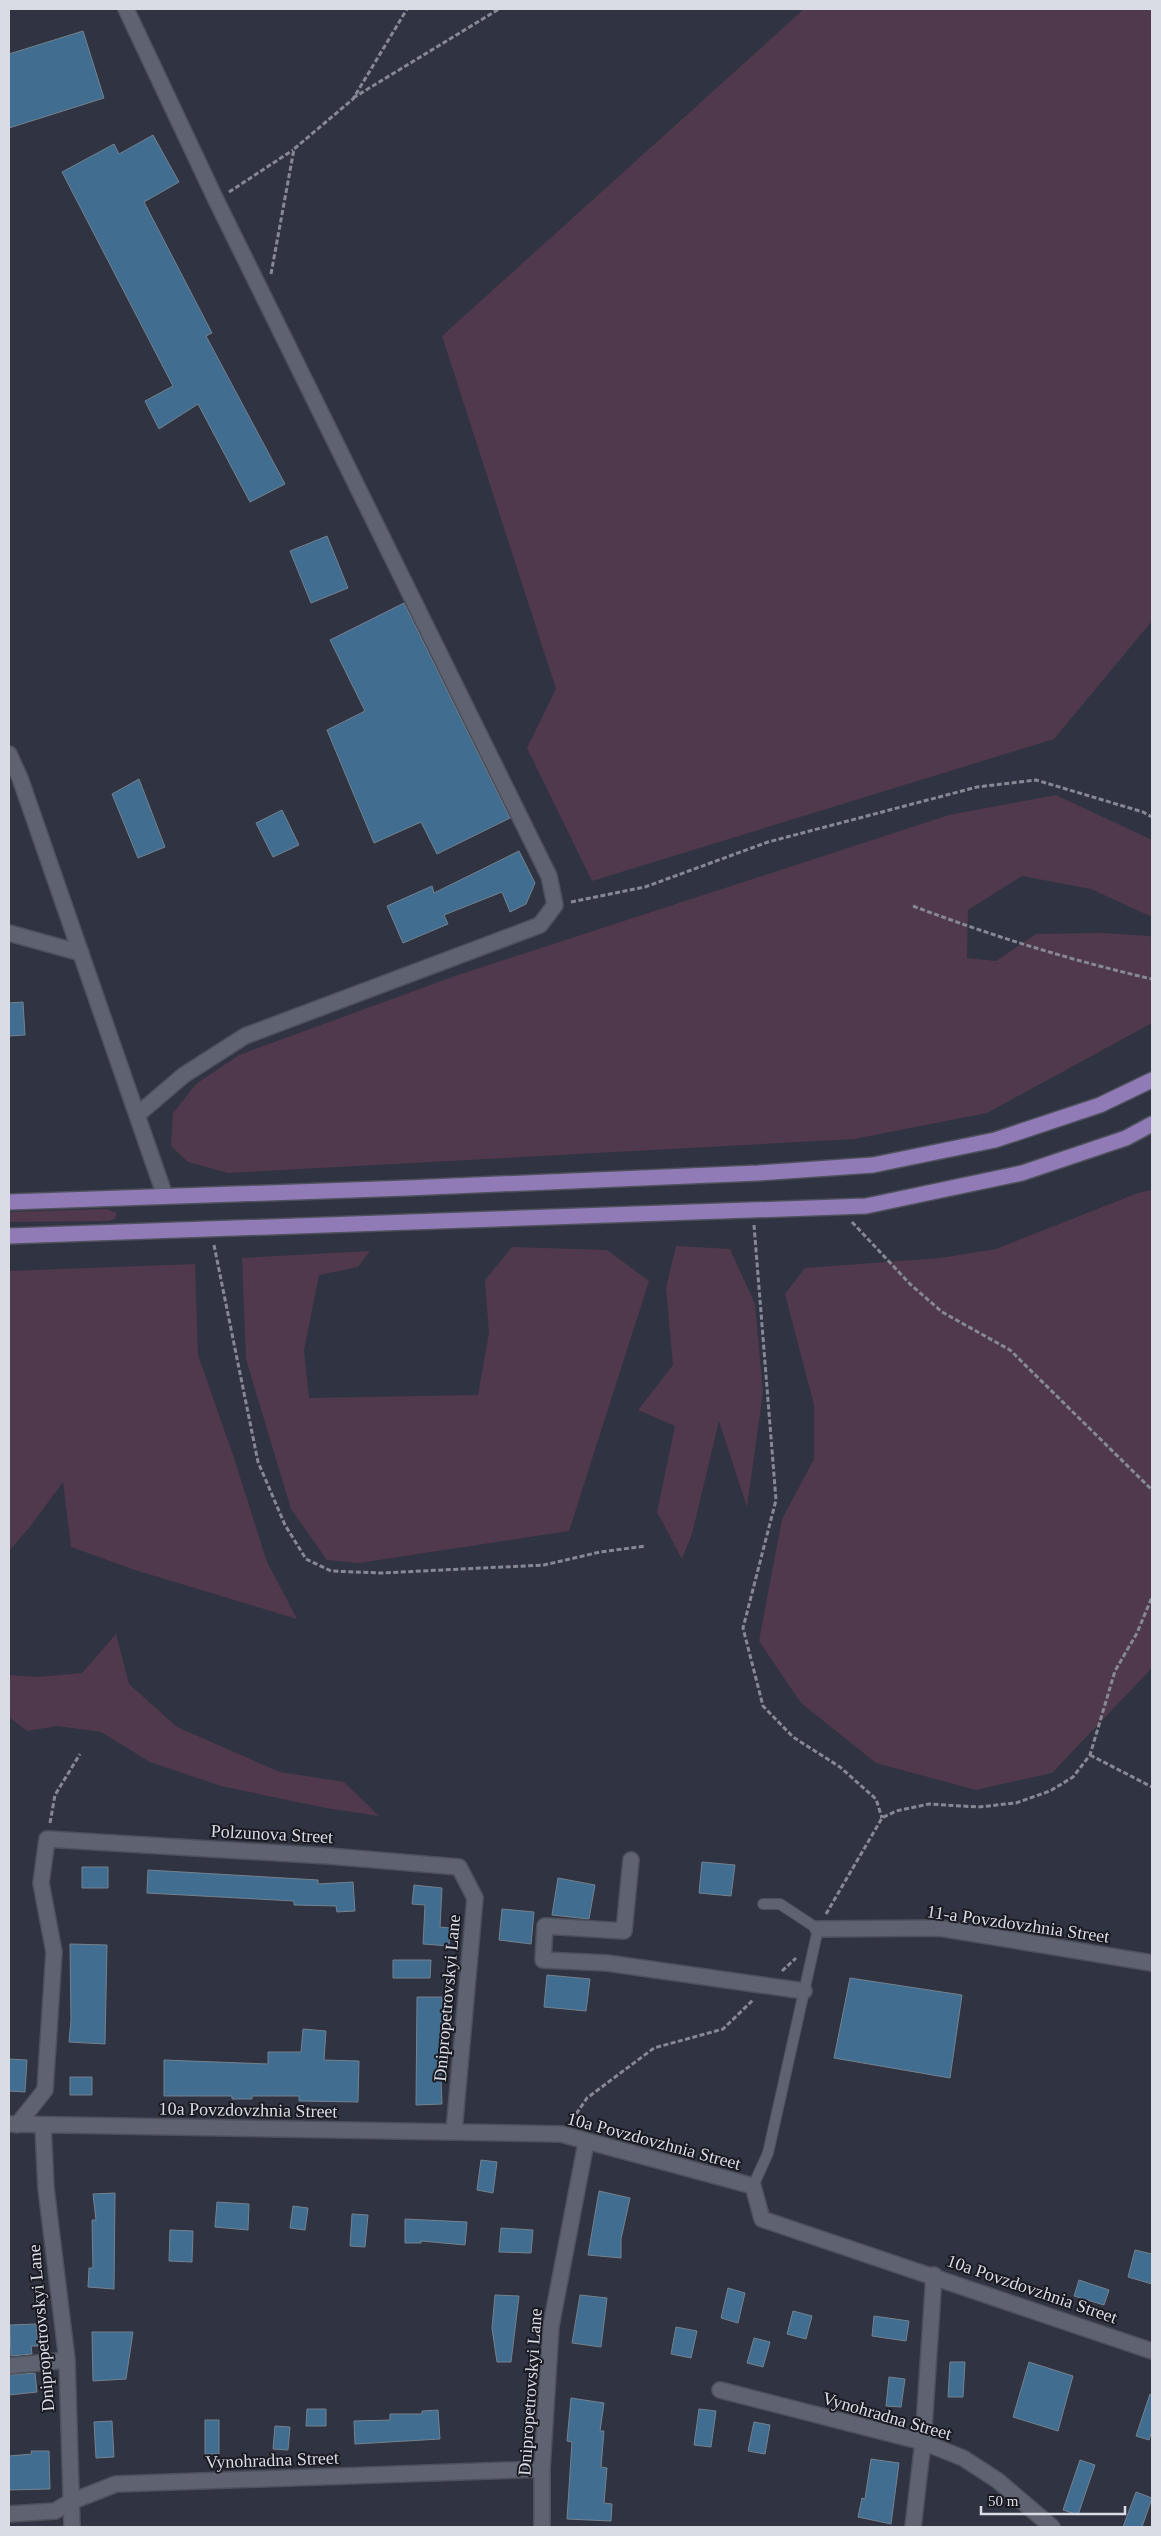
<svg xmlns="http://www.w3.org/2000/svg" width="1161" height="2536" viewBox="0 0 1161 2536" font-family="'Times New Roman',serif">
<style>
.green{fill:#50394c}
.building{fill:#416d91;stroke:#74828e}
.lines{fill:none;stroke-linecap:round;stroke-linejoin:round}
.lane-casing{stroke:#4e515c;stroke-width:12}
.street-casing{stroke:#4e515c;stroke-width:18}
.primary-casing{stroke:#4e515c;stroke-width:18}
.path{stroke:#868994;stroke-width:3;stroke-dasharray:5 2.5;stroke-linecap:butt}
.lane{stroke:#5e6271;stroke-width:10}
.street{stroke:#5e6271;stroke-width:15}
.primary{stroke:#907bb6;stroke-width:15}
.labels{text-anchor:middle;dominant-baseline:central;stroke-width:4;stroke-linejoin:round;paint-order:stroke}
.street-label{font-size:18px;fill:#dadce5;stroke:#1a1b22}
</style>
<rect width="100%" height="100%" fill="#303341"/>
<path class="green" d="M 804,9 L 1152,9 L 1152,621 L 1054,739 L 592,881 L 527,748 L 556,689 L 442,336 Z
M 1056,795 L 1152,840 L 1152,917 L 1091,889 L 1022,876 L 968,910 L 967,958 L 996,961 L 1036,934 L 1101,933 L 1150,936 L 1152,938 L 1152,1023 L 987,1113 L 854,1139 L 228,1173 L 188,1162 L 171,1146 L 173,1113 L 196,1084 L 239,1055 L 455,976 L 949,815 Z
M 1152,1190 L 1152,1668 L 1052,1773 L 976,1790 L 876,1763 L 801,1703 L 759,1641 L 782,1519 L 814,1459 L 814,1405 L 785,1294 L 805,1268 L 940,1258 L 996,1249 L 1138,1193 Z
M 107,1209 L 117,1213 L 115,1219 L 108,1221 L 9,1222 L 9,1212 Z
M 676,1246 L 730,1249 L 755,1304 L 763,1392 L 747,1507 L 719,1421 L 692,1534 L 682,1559 L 657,1512 L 675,1426 L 638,1410 L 673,1365 L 666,1288 Z
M 512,1247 L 607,1250 L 649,1281 L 569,1531 L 359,1563 L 327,1560 L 291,1509 L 246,1359 L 242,1258 L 370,1251 L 358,1267 L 319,1275 L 304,1350 L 309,1398 L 478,1395 L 489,1333 L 485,1280 Z
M 195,1264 L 198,1355 L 234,1458 L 267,1562 L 297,1619 L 135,1570 L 71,1547 L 63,1482 L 29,1528 L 9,1551 L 9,1271 Z
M 116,1634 L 129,1684 L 177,1727 L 280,1772 L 344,1782 L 379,1816 L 326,1808 L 221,1786 L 150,1762 L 101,1732 L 57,1726 L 27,1731 L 9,1717 L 9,1675 L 37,1677 L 82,1673 Z"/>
<path class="building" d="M 83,31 L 104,98 L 9,128 L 9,54 Z
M 153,135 L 179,182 L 144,202 L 212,333 L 206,336 L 285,484 L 250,502 L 198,404 L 159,429 L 145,401 L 173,386 L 62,172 L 114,144 L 119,154 Z
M 327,536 L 348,588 L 311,603 L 290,551 Z
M 404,603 L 510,818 L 437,854 L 421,822 L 374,843 L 327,730 L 365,711 L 330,640 Z
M 139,779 L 165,847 L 138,858 L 112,794 Z
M 282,810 L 299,845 L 273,857 L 256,823 Z
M 519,851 L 535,883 L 526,904 L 510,912 L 502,892 L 444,915 L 448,924 L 403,943 L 387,906 L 432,886 L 434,893 Z
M 23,1002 L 25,1035 L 9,1036 L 9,1003 Z
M 702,1862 L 735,1865 L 731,1896 L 699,1893 Z
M 82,1867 L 108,1867 L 108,1888 L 82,1888 Z
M 148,1870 L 318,1880 L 318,1884 L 353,1882 L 355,1911 L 337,1912 L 336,1906 L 294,1905 L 294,1901 L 147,1893 Z
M 558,1878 L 595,1885 L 589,1919 L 552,1915 Z
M 414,1885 L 442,1888 L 440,1927 L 450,1928 L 449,1946 L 423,1944 L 425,1905 L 412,1904 Z
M 502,1909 L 534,1912 L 531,1944 L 499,1940 Z
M 70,1944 L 107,1945 L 105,2044 L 69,2042 L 71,2020 Z
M 393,1960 L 431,1960 L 430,1978 L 393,1978 Z
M 547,1975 L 590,1979 L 586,2011 L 544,2007 Z
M 850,1978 L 962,1995 L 950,2078 L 834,2058 Z
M 417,1997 L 442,1997 L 443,2035 L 446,2035 L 446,2055 L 440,2055 L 442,2104 L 416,2105 Z
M 303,2029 L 326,2031 L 324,2060 L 359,2061 L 358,2102 L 299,2101 L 299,2096 L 252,2096 L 252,2099 L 232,2099 L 232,2096 L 164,2096 L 164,2060 L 268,2064 L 268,2052 L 301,2052 Z
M 9,2059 L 27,2060 L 25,2092 L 9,2091 Z
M 70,2077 L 92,2077 L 92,2095 L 70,2095 Z
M 481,2160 L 497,2162 L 493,2193 L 477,2190 Z
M 599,2191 L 630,2198 L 621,2239 L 621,2258 L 588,2255 Z
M 115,2193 L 114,2289 L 88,2287 L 89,2268 L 93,2268 L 92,2220 L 96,2220 L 93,2194 Z
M 217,2202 L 249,2204 L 248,2230 L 215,2227 Z
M 293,2206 L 308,2208 L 305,2230 L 290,2228 Z
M 352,2214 L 368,2215 L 365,2247 L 350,2246 Z
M 405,2219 L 467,2222 L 465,2245 L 421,2241 L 421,2243 L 405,2243 Z
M 501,2228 L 533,2230 L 531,2253 L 499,2252 Z
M 170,2230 L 193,2231 L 192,2262 L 169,2261 Z
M 1135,2250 L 1152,2254 L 1152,2284 L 1128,2277 Z
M 1079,2280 L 1109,2290 L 1104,2305 L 1074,2296 Z
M 728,2288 L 745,2293 L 738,2323 L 721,2318 Z
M 495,2295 L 519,2296 L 511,2362 L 497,2362 L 492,2328 Z
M 580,2295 L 607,2298 L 601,2347 L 572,2343 Z
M 793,2311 L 812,2316 L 806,2339 L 787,2334 Z
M 874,2316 L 909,2321 L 906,2341 L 872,2336 Z
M 36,2324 L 38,2346 L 31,2346 L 32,2354 L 11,2356 L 10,2325 Z
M 676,2327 L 697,2331 L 691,2358 L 671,2354 Z
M 92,2332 L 133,2332 L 126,2379 L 93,2381 Z
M 754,2338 L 770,2342 L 763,2367 L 747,2363 Z
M 950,2362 L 965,2362 L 963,2397 L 948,2397 Z
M 1029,2362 L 1073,2376 L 1058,2431 L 1013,2417 Z
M 35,2373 L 37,2392 L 9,2395 L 9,2375 Z
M 889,2377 L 905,2379 L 901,2407 L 886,2406 Z
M 1150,2394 L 1152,2395 L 1152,2431 L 1149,2440 L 1136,2436 Z
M 571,2398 L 604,2403 L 600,2431 L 604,2431 L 601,2467 L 607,2468 L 604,2503 L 612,2504 L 611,2521 L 567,2519 L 572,2442 L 567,2441 Z
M 307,2409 L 326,2409 L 326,2426 L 306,2426 Z
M 699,2409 L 716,2411 L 711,2447 L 694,2445 Z
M 438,2410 L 440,2439 L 355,2444 L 354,2421 L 390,2420 L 390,2414 L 422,2414 L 422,2411 Z
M 205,2420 L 219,2420 L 219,2454 L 205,2454 Z
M 112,2421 L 114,2457 L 96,2458 L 94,2422 Z
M 754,2422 L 770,2425 L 765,2454 L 748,2451 Z
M 275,2426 L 290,2427 L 288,2450 L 273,2449 Z
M 31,2451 L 49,2451 L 50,2489 L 9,2490 L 9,2456 L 32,2454 Z
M 871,2459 L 899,2463 L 891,2524 L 858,2517 L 862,2498 L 865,2499 Z
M 1080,2460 L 1095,2465 L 1078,2515 L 1063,2510 Z
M 1136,2492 L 1152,2498 L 1142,2527 L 1123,2527 Z"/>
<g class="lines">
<g class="lane-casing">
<path id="lane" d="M 753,2186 L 768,2153 L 818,1929 L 780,1904 L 763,1904"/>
</g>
<g class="street-casing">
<path id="street" d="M 126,9 L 216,200 L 549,876 L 555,905 L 540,925 L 245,1036 L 184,1075 L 137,1115
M 9,754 L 20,778 L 165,1196
M 9,933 L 81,953
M 631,1860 L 624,1931 L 545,1926 L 543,1960 L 607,1963 L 804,1991
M 818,1929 L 939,1928 L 1152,1963
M 9,2124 L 561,2134 L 753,2186 L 762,2219 L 1152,2351
M 17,2125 L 45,2090 L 54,1952 L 41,1883 L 47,1839 L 328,1856 L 459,1867 L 475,1898 L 454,2131
M 43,2126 L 46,2188 L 67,2360 L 72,2527
M 9,2366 L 67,2360
M 720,2390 L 923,2442 L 963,2458 L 997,2480 L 1052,2527
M 9,2514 L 55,2511 L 70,2502 L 116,2484 L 542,2469
M 542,2527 L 542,2469 L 551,2326 L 586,2143
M 913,2527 L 923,2442 L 934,2275"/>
</g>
<g class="primary-casing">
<path id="primary" d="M 9,1202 L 407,1188 L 758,1173 L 873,1165 L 995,1140 L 1100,1105 L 1152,1080
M 9,1236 L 866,1206 L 1022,1173 L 1126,1138 L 1152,1124"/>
</g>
<path class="path" d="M 353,98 L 499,9
M 229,192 L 293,150
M 271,274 L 294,149 L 353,99 L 407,9
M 571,902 L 645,887 L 768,842 L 977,787 L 1036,780 L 1143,812 L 1152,817
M 913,906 C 992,936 1070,960 1152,979
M 852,1222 L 910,1284 L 942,1312 L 1010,1350 L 1152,1490
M 754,1225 L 776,1500 L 743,1628 L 763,1706 L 793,1737 L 840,1767 L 876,1799 L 882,1818
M 214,1245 L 258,1462 L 285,1525 L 306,1559 L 331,1571 L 381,1573 L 544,1565 L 600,1552 L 646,1546
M 1090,1755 L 1152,1787
M 50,1823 L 55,1795 L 80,1754
M 826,1914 L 882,1818 L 896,1811 L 929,1804 L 978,1807 L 1016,1803 L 1050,1791 L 1073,1777 L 1090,1755 L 1115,1671 L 1137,1633 L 1152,1597
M 782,1971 L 796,1958
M 572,2120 L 587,2098 L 654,2048 L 723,2029 L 753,2000"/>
<use href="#lane" class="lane"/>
<use href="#street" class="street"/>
<use href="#primary" class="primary"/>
</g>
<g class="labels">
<g class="street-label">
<text transform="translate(272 1834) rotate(3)">Polzunova Street</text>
<text transform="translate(1018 1924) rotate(8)">11-a Povzdovzhnia Street</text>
<text transform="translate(447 1998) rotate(-85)">Dnipropetrovskyi Lane</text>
<text transform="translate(248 2110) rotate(1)">10a Povzdovzhnia Street</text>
<text transform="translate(654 2141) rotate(15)">10a Povzdovzhnia Street</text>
<text transform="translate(1032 2289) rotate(19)">10a Povzdovzhnia Street</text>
<text transform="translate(41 2328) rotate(-95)">Dnipropetrovskyi Lane</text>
<text transform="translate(530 2392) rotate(-86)">Dnipropetrovskyi Lane</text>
<text transform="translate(887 2416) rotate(16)">Vynohradna Street</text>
<text transform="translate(272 2460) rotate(-2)">Vynohradna Street</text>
</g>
</g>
<rect width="1161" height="2536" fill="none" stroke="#dadce5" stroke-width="20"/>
<path d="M981 2506v8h144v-8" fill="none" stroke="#dadce5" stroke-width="2.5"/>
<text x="988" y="2506" font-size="15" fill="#dadce5" stroke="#1a1b22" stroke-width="4" paint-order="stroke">50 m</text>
</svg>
